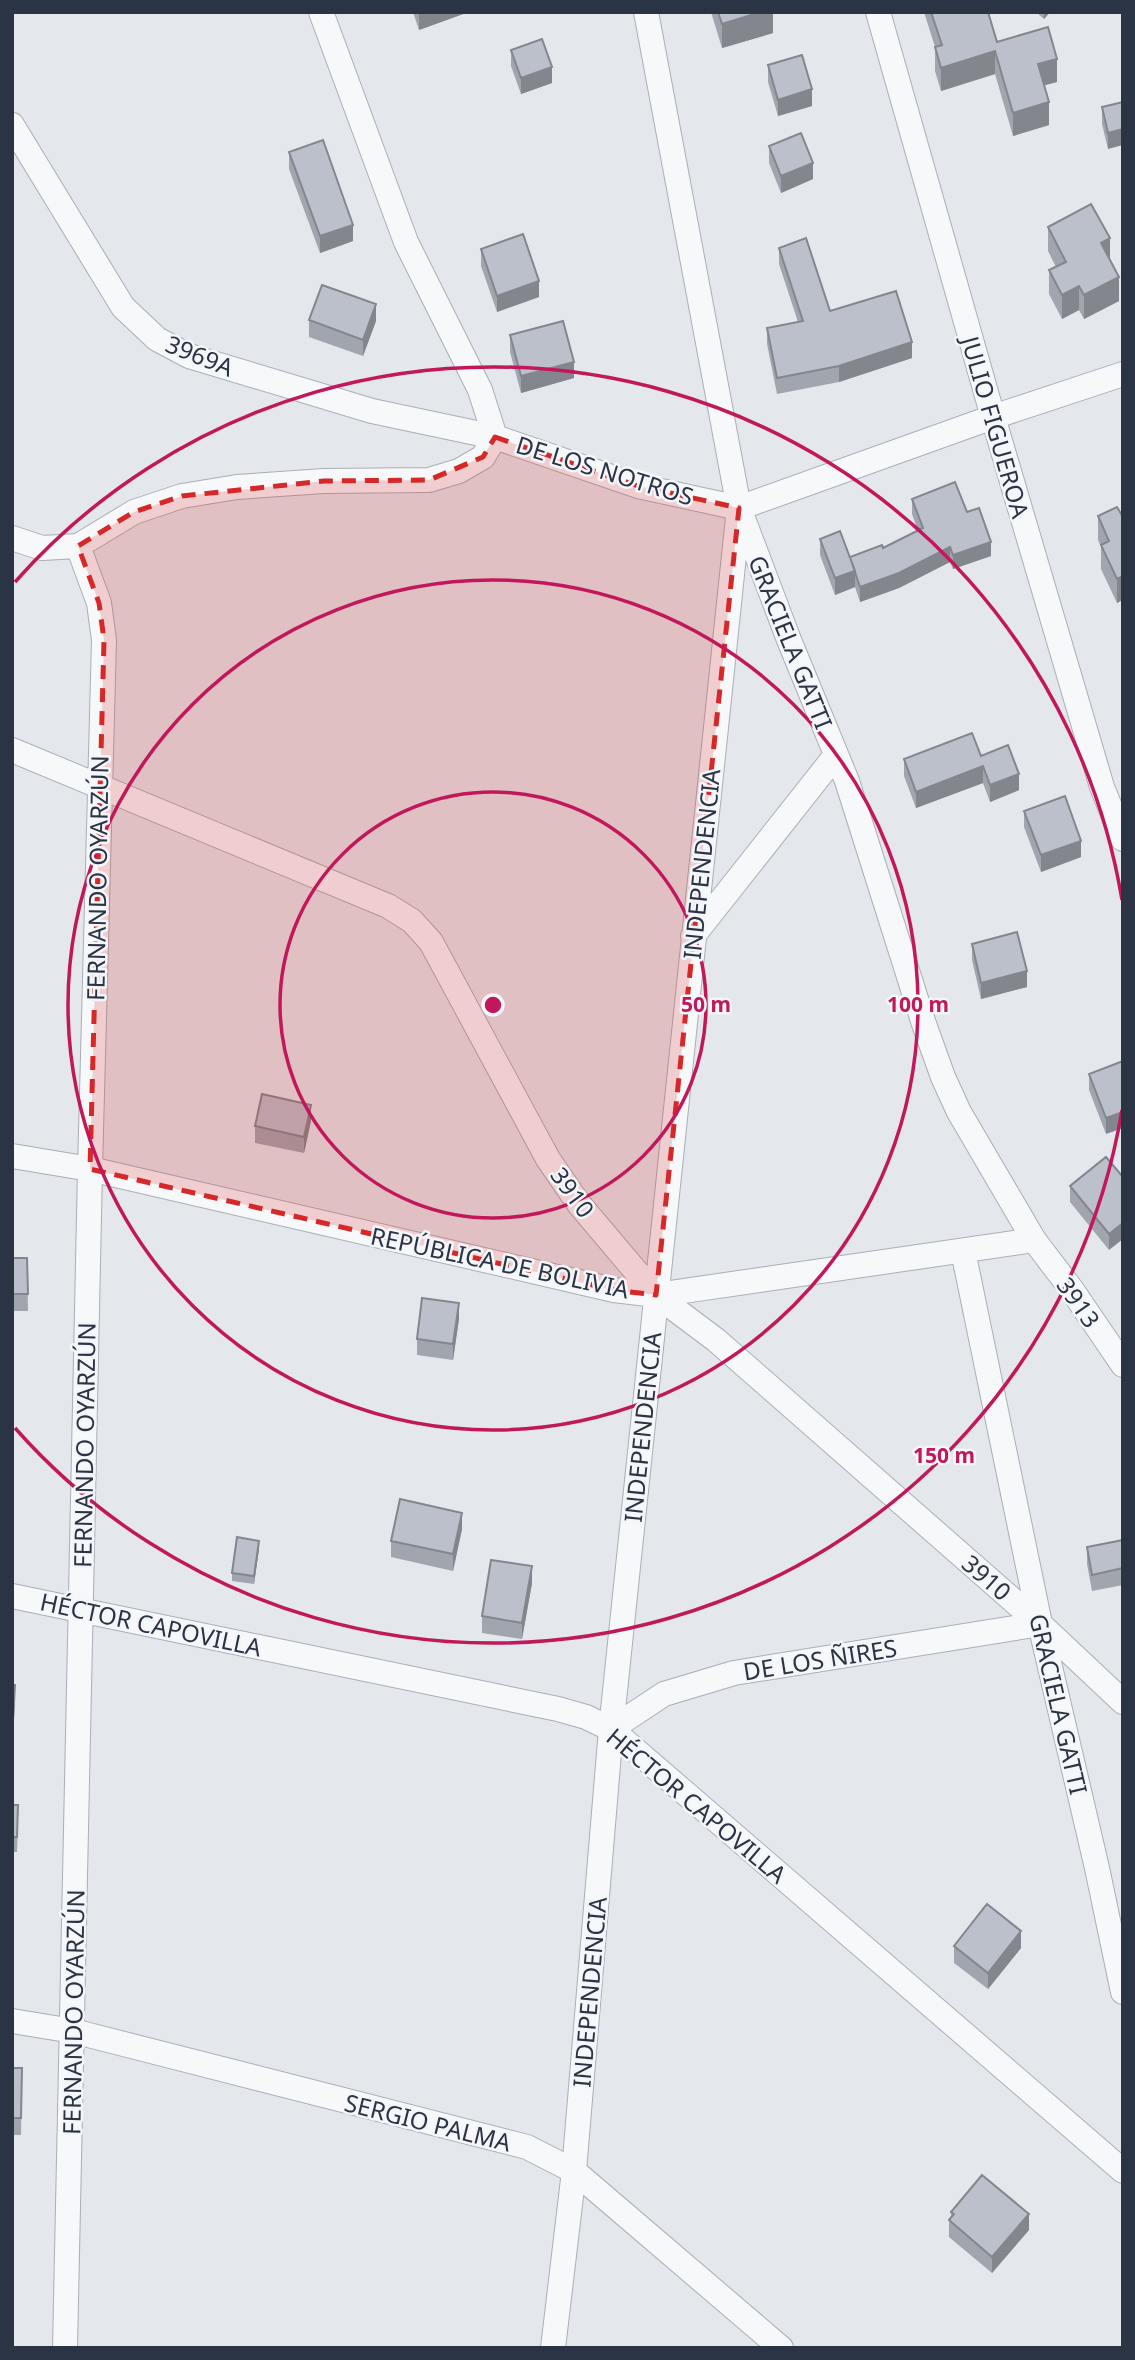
<svg xmlns="http://www.w3.org/2000/svg" width="1135" height="2360" viewBox="0 0 1135 2360" font-family="'Noto Sans',sans-serif">
<style>
.lines{fill:none;stroke-linecap:round;stroke-linejoin:round}
.street-casing{stroke:#a9aeb7;stroke-width:26}
.street{stroke:#f7f8fa;stroke-width:24}
.wall{fill:#a1a5ae}
.shaded-wall{fill:#83868d}
.building{fill:#bbc0ca;stroke:#83868d;stroke-width:2}
.marked{fill:#d62828;fill-opacity:0.2;stroke:#d62828;stroke-width:5;stroke-dasharray:14 9;stroke-linejoin:round}
.ring{fill:none;stroke:#c2185b;stroke-width:3.5}
.labels{text-anchor:middle;dominant-baseline:central;stroke-width:5;stroke-linejoin:round;paint-order:stroke}
.street-label{font-size:24px;fill:#2b3445;stroke:#f4f6f9}
.centre{fill:#c2185b;stroke:#f4f6f9;stroke-width:3.5}
.ring-label{font-size:21px;text-anchor:middle;font-weight:bold;fill:#c2185b;stroke:#f4f6f9;stroke-width:5;stroke-linejoin:round;paint-order:stroke}
</style>
<rect width="100%" height="100%" fill="#e4e7ec"/>
<g class="lines">
<g class="street-casing">
<path id="street" d="M 646,12 L 739,508 L 789,640 L 847,781 L 924,1024 L 943,1077 L 959,1112 L 1034,1240 L 1072,1290 L 1123,1365
M 878,12 L 993,417 L 1102,787 L 1123,839
M 12,125 L 123,307 L 157,339 L 189,356 L 372,411 L 495,437 L 480,390 L 406,242 L 321,12
M 12,538 L 42,548 L 78,546 L 134,512 L 182,496 L 237,487 L 324,481 L 429,480 L 459,471 L 483,457 L 495,437 L 638,486 L 739,508 L 993,417 L 1123,374
M 12,750 L 388,906 L 412,921 L 431,942 L 548,1159 L 579,1204 L 656,1295 L 716,1340 L 1040,1624 L 1123,1702
M 693,936 L 836,755
M 12,1156 L 90,1169 L 614,1290 L 656,1295 L 1034,1240
M 963,1251 L 1040,1624 L 1097,1868 L 1123,1992
M 12,1596 L 558,1709 L 586,1717 L 611,1729 L 1123,2171
M 611,1729 L 664,1694 L 734,1673 L 1040,1624
M 12,2021 L 73,2031 L 527,2147 L 574,2171 L 781,2348
M 65,2348 L 90,1169 L 104,640 L 99,603 L 78,546
M 553,2348 L 574,2171 L 611,1729 L 739,508"/>
</g>
<use href="#street" class="street"/>
</g>
<path class="wall" d="M 413,12 L 466,12 L 466,13 L 419,30 Z
M 711,12 L 773,12 L 773,33 L 722,48 Z
M 924,12 L 988,12 L 997,42 L 1057,82 L 1044,85 L 1049,125 L 1013,136 L 995,74 L 941,91 L 935,71 L 935,47 Z
M 1036,12 L 1050,12 L 1044,19 Z
M 511,50 L 552,83 L 521,94 L 511,66 Z
M 768,65 L 812,106 L 778,116 L 768,82 Z
M 1123,102 L 1108,149 L 1102,124 L 1102,107 Z
M 769,146 L 813,179 L 781,193 L 769,163 Z
M 289,152 L 353,241 L 320,253 L 289,169 Z
M 1048,227 L 1119,301 L 1084,319 L 1079,310 L 1062,319 L 1049,294 L 1049,270 L 1056,267 L 1048,251 Z
M 779,248 L 830,311 L 912,358 L 839,382 L 777,394 L 767,344 L 767,328 L 798,322 L 779,264 Z
M 481,249 L 539,297 L 497,312 L 481,266 Z
M 309,320 L 376,321 L 363,356 L 309,337 Z
M 510,335 L 574,378 L 521,393 L 510,352 Z
M 912,499 L 967,512 L 991,556 L 953,569 L 950,562 L 899,588 L 860,602 L 855,587 L 835,595 L 820,555 L 820,539 L 850,557 L 883,548 L 918,531 L 912,514 Z
M 1098,516 L 1122,517 L 1117,603 L 1101,569 L 1101,547 L 1098,540 Z
M 981,756 L 1019,790 L 990,802 L 983,783 L 916,808 L 904,776 L 904,759 Z
M 1024,811 L 1081,857 L 1041,872 L 1024,827 Z
M 972,944 L 1027,987 L 981,999 L 972,960 Z
M 1123,1061 L 1106,1134 L 1089,1090 L 1089,1074 Z
M 311,1121 L 304,1153 L 255,1143 L 255,1126 Z
M 1123,1177 L 1109,1250 L 1070,1202 L 1070,1186 Z
M 12,1258 L 27,1258 L 28,1311 L 12,1311 Z
M 459,1319 L 453,1360 L 417,1355 L 417,1339 Z
M 462,1529 L 453,1571 L 391,1557 L 391,1541 Z
M 1123,1540 L 1123,1585 L 1092,1591 L 1087,1564 L 1087,1547 Z
M 259,1549 L 254,1584 L 232,1581 L 232,1573 Z
M 532,1583 L 522,1639 L 482,1633 L 482,1616 Z
M 12,1805 L 18,1821 L 17,1852 L 12,1852 Z
M 954,1946 L 1021,1948 L 988,1989 L 954,1963 Z
M 12,2068 L 22,2068 L 21,2135 L 12,2135 Z
M 951,2212 L 1029,2230 L 992,2273 L 949,2237 L 949,2220 L 951,2218 Z"/>
<path class="shaded-wall" d="M 422,12 L 466,12 L 466,13 L 419,30 L 419,13 Z
M 761,12 L 773,12 L 773,33 L 722,48 L 722,24 Z
M 1044,12 L 1050,12 L 1044,19 Z
M 995,51 L 995,74 L 941,91 L 941,68 Z
M 1057,59 L 1057,82 L 1038,87 L 1038,64 Z
M 552,67 L 552,83 L 521,94 L 521,78 Z
M 812,89 L 812,106 L 778,116 L 778,100 Z
M 1049,102 L 1049,125 L 1013,136 L 1013,113 Z
M 1123,129 L 1123,145 L 1108,149 L 1108,133 Z
M 813,163 L 813,179 L 781,193 L 781,176 Z
M 353,225 L 353,241 L 320,253 L 320,236 Z
M 1110,238 L 1110,262 L 1101,243 Z
M 1119,277 L 1119,301 L 1084,319 L 1084,295 Z
M 539,281 L 539,297 L 497,312 L 497,296 Z
M 1079,286 L 1079,310 L 1062,319 L 1062,295 Z
M 376,304 L 376,321 L 363,356 L 363,340 Z
M 912,342 L 912,358 L 839,382 L 839,366 Z
M 574,362 L 574,378 L 521,393 L 521,376 Z
M 991,542 L 991,556 L 953,569 L 953,555 Z
M 950,547 L 950,562 L 899,588 L 860,602 L 860,587 Z
M 855,571 L 855,587 L 835,595 L 835,578 Z
M 1123,576 L 1123,600 L 1117,603 L 1117,579 Z
M 983,766 L 983,783 L 916,808 L 916,792 Z
M 1019,774 L 1019,790 L 990,802 L 990,785 Z
M 1081,841 L 1081,857 L 1041,872 L 1041,855 Z
M 1027,971 L 1027,987 L 981,999 L 981,983 Z
M 311,1105 L 311,1121 L 304,1153 L 304,1137 Z
M 1123,1112 L 1123,1128 L 1106,1134 L 1106,1118 Z
M 1123,1223 L 1123,1239 L 1109,1250 L 1109,1234 Z
M 459,1303 L 459,1319 L 453,1360 L 453,1344 Z
M 462,1513 L 462,1529 L 453,1571 L 453,1554 Z
M 259,1541 L 259,1549 L 254,1584 L 254,1576 Z
M 532,1566 L 532,1583 L 522,1639 L 522,1623 Z
M 15,1685 L 15,1701 L 13,1736 L 13,1719 Z
M 1021,1931 L 1021,1948 L 988,1989 L 988,1973 Z
M 1029,2214 L 1029,2230 L 992,2273 L 992,2257 Z"/>
<path class="building" d="M 718,12 L 761,12 L 722,24 Z
M 931,12 L 988,12 L 997,42 L 1048,27 L 1057,59 L 1038,64 L 1049,102 L 1013,113 L 995,51 L 941,68 L 935,47 L 942,45 Z
M 542,39 L 552,67 L 521,78 L 511,50 Z
M 802,55 L 812,89 L 778,100 L 768,65 Z
M 1123,102 L 1123,129 L 1108,133 L 1102,107 Z
M 801,133 L 813,163 L 781,176 L 769,146 Z
M 323,140 L 353,225 L 320,236 L 289,152 Z
M 1091,204 L 1110,238 L 1101,243 L 1119,277 L 1084,295 L 1079,286 L 1062,295 L 1049,270 L 1066,262 L 1048,227 Z
M 523,234 L 539,281 L 497,296 L 481,249 Z
M 806,238 L 830,311 L 896,291 L 912,342 L 839,366 L 777,378 L 767,328 L 803,321 L 779,248 Z
M 322,285 L 376,304 L 363,340 L 309,320 Z
M 563,321 L 574,362 L 521,376 L 510,335 Z
M 955,482 L 967,512 L 979,508 L 991,542 L 953,555 L 950,547 L 899,573 L 860,587 L 850,557 L 882,545 L 883,548 L 923,528 L 912,499 Z
M 1117,507 L 1123,517 L 1123,576 L 1117,579 L 1101,545 L 1109,541 L 1098,516 Z
M 840,531 L 855,571 L 835,578 L 820,539 Z
M 972,733 L 981,756 L 1008,745 L 1019,774 L 990,785 L 983,766 L 916,792 L 904,759 Z
M 1065,796 L 1081,841 L 1041,855 L 1024,811 Z
M 1017,932 L 1027,971 L 981,983 L 972,944 Z
M 1123,1061 L 1123,1112 L 1106,1118 L 1089,1074 Z
M 262,1094 L 311,1105 L 304,1137 L 255,1126 Z
M 1106,1157 L 1123,1177 L 1123,1223 L 1109,1234 L 1070,1186 Z
M 12,1258 L 27,1258 L 28,1294 L 12,1294 Z
M 422,1298 L 459,1303 L 453,1344 L 417,1339 Z
M 400,1499 L 462,1513 L 453,1554 L 391,1541 Z
M 237,1537 L 259,1541 L 254,1576 L 232,1573 Z
M 1123,1540 L 1123,1568 L 1092,1575 L 1087,1547 Z
M 491,1560 L 532,1566 L 522,1623 L 482,1616 Z
M 12,1685 L 15,1685 L 13,1719 L 12,1719 Z
M 12,1805 L 18,1805 L 17,1837 L 12,1837 Z
M 987,1904 L 1021,1931 L 988,1973 L 954,1946 Z
M 12,2068 L 22,2068 L 21,2118 L 12,2118 Z
M 982,2175 L 1029,2214 L 992,2257 L 949,2220 L 954,2214 L 951,2212 Z"/>
<path class="marked" d="M 495,437 L 638,486 L 739,508 L 656,1295 L 614,1290 L 90,1169 L 104,640 L 99,603 L 78,546 L 134,512 L 182,496 L 324,481 L 429,480 L 483,457 Z"/>
<g class="ring">
<circle cx="493" cy="1005" r="213"/>
<circle cx="493" cy="1005" r="425"/>
<path d="M1122 1110A638 638 0 0 1 15 1428M15 582A638 638 0 0 1 1122 900"/>
</g>
<g class="labels">
<g class="street-label">
<text transform="translate(200 355) rotate(22)">3969A</text>
<text transform="translate(996 427) rotate(74)">JULIO FIGUEROA</text>
<text transform="translate(605 470) rotate(17)">DE LOS NOTROS</text>
<text transform="translate(791 642) rotate(68)">GRACIELA GATTI</text>
<text transform="translate(701 864) rotate(-84)">INDEPENDENCIA</text>
<text transform="translate(97 878) rotate(-89)">FERNANDO OYARZÚN</text>
<text transform="translate(573 1192) rotate(54)">3910</text>
<text transform="translate(500 1262) rotate(12)">REPÚBLICA DE BOLIVIA</text>
<text transform="translate(1079 1302) rotate(55)">3913</text>
<text transform="translate(642 1427) rotate(-84)">INDEPENDENCIA</text>
<text transform="translate(84 1445) rotate(-89)">FERNANDO OYARZÚN</text>
<text transform="translate(987 1577) rotate(41)">3910</text>
<text transform="translate(151 1624) rotate(12)">HÉCTOR CAPOVILLA</text>
<text transform="translate(820 1659) rotate(-9)">DE LOS ÑIRES</text>
<text transform="translate(1059 1704) rotate(77)">GRACIELA GATTI</text>
<text transform="translate(697 1805) rotate(40)">HÉCTOR CAPOVILLA</text>
<text transform="translate(589 1992) rotate(-85)">INDEPENDENCIA</text>
<text transform="translate(73 2012) rotate(-89)">FERNANDO OYARZÚN</text>
<text transform="translate(428 2122) rotate(14)">SERGIO PALMA</text>
</g>
</g>
<circle cx="493" cy="1005" r="10" class="centre"/>
<g class="ring-label">
<text x="706" y="1012">50 m</text>
<text x="918" y="1012">100 m</text>
<text x="944" y="1463">150 m</text>
</g>
<rect width="1135" height="2360" fill="none" stroke="#2b3445" stroke-width="28"/>
</svg>
